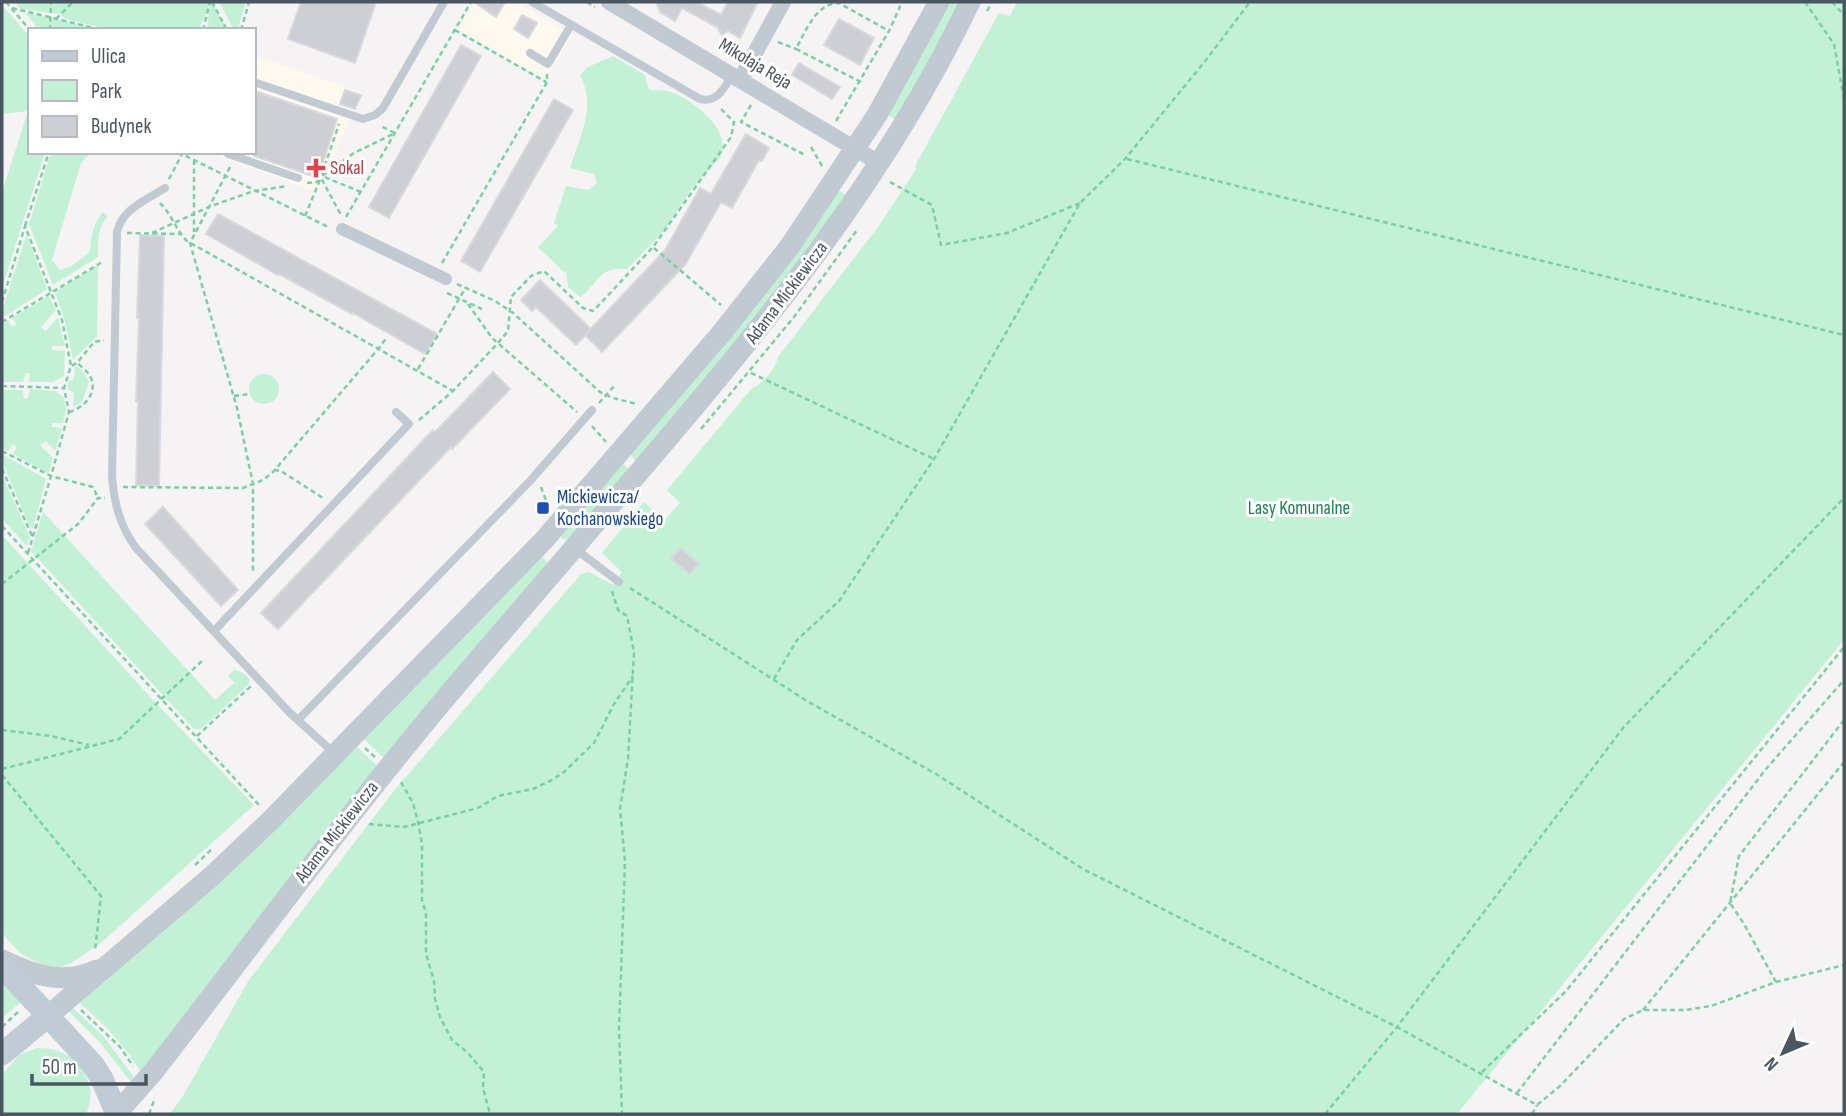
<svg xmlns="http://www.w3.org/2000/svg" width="1846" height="1116" viewBox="0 0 1846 1116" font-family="'Sofia Sans Condensed',sans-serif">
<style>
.commercial{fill:#fdf9ef}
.green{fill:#c3f1d5}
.building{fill:#cdcfd5;stroke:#d7d9de;stroke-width:2}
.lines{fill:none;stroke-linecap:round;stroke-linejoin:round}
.path{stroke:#7ad0a6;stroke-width:2.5;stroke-dasharray:5 3.5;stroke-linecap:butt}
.service{stroke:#c1cad2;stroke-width:8}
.pedestrian{stroke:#c1cad2;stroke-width:12}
.minor{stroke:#c1cad2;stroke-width:16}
.tertiary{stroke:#c1cad2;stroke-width:21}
.secondary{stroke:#c1cbd6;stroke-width:23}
.health-dot{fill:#e0444e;stroke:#fff;stroke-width:2.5}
.transit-dot{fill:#1a4fb4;stroke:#fff;stroke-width:2.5}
.labels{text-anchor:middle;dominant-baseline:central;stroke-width:6;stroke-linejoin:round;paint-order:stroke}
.street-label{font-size:19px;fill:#4a5661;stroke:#fff}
.health-label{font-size:19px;fill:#be3a42;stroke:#fff;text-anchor:start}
.transit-label{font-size:19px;fill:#164399;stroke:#fff;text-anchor:start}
.park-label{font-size:19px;fill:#17864f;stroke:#fff}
</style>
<rect width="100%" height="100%" fill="#f5f3f3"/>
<path class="commercial" d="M 474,2 L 515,2 L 573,34 L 545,80 L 458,30 Z
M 255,55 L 362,93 L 317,192 L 221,157 L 223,152 L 254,152 Z"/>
<path class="green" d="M 15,2 L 73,2 L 72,4 L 74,2 L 212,2 L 227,30 L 207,30 L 210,3 L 199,30 L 39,30 L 26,14 L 27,13 L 102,30 L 103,28 L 66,19 L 60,14 L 21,9 Z
M 219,2 L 246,2 L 238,28 L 233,28 Z
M 948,2 L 961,2 L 896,120 L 886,114 Z
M 1017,2 L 1844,2 L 1844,640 L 1457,1114 L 170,1114 L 183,1096 L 249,980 L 393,792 L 581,574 L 589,572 L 613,585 L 622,572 L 602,553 L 644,502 L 664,521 L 680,503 L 667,490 L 752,388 C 762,385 777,367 778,357 L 878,227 L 916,169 L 915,166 L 999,13 L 1010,16 Z
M 2,5 L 30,37 L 30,152 L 45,152 L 2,288 L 2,192 L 28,111 L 2,114 Z
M 613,56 L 645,75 L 649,90 C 656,90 664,90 671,92 C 692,99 732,130 721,156 L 690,191 L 663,232 L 627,269 C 596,267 601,282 580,297 L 568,287 L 566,271 L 564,272 L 538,247 L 558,226 L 554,223 L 566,186 L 589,190 L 597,183 L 594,174 L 570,168 C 580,136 597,107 580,75 L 588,67 Z
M 51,152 L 91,152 L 81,163 L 52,260 L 60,270 L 70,267 L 90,252 C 91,237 93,223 103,212 L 108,216 C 97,228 98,241 98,257 L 53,285 L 29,224 Z
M 838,190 L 848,196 L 805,258 L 637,462 L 629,454 Z
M 26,236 L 28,238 L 47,289 L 2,318 L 2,311 Z
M 98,265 L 97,336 L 73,360 L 64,318 L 55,292 Z
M 49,296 L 56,310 L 41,327 L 46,331 L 58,317 L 65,346 L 52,346 L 52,350 L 65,351 L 64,376 L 53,382 L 29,382 L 30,373 L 26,373 L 23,382 L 2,382 L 2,325 L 8,320 L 12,327 L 17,324 L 12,318 Z
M 75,366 L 82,370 L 89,382 L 82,402 L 73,407 L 74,393 L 68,389 L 68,382 L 74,379 Z
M249 389a15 15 0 1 1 30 0a15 15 0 1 1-30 0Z
M 30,389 L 55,391 L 64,398 L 66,410 L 63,423 L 52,423 L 52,427 L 62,428 L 55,451 L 46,441 L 40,445 L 53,458 L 49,472 L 47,473 L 13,454 L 17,447 L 13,444 L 8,451 L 2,448 L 2,390 L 23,390 L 24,399 L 28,398 Z
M 2,454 L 46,479 L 33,528 L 30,527 L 2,462 Z
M 622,463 L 630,470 L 570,540 L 562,539 L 561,535 Z
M 2,475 L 30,537 L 27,546 L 2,519 Z
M 43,512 L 215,700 L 234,683 L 228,676 L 234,670 C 242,671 245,674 250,680 L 248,685 L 201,729 L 194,729 L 31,551 Z
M 2,535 L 154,701 L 254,805 L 101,943 L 70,964 L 56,968 L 44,966 L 20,953 L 2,933 Z
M 543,557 L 548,563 L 384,758 L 363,738 L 538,559 Z
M 356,746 L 377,766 L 141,1072 C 124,1045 103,1022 77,1001 Z
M 2,979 L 22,1001 L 2,1018 Z
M 72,1007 L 104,1037 L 136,1080 L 130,1081 L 98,1040 L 71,1014 L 69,1011 Z
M 36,1048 C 72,1046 102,1079 86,1114 L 2,1114 L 2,1075 L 19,1055 Z"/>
<path class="building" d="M 301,2 L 376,2 L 355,63 L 288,39 Z
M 474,2 L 505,2 L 496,17 Z
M 656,2 L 697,2 L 721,15 L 728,2 L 758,2 L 740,38 L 728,31 L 722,35 L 717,27 L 682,8 L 675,21 L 660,12 Z
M 522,15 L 537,23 L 528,38 L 514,29 Z
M 839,19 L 874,38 L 860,65 L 824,45 Z
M 461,45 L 481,56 L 389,218 L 369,207 Z
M 799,63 L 840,87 L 832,99 L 792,75 Z
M 345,90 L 361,95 L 355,109 L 340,104 Z
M 258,92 L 337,119 L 318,178 L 254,156 L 254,104 Z
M 554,99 L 573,110 L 480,272 L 461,261 Z
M 746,134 L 769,148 L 762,161 L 759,160 L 732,208 L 721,202 L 685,265 L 602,352 L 585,335 L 665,250 L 700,188 L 711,194 Z
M 218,214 L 437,334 L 425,354 L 353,313 L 352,314 L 279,274 L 278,275 L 206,234 Z
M 140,235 L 164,236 L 159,486 L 136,485 L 138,401 L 136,401 L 139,318 L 137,318 Z
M 540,280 L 591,329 L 576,345 L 536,307 L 532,311 L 521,300 Z
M 493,372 L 510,389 L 452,449 L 451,447 L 278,629 L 261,613 L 433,430 L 435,432 Z
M 163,507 L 238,590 L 221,606 L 145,524 Z
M 681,548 L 699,564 L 689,574 L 671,558 Z"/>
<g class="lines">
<path class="path" d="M 6,2 L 30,30
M 212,2 L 227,30
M 587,2 L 595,7
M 1805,2 L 1834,44 L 1844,99
M 1832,2 L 1844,15
M 12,8 L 102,30
M 987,11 L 992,2
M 56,19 L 73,2
M 50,30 L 51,2
M 203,30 L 210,2
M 241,30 L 249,2
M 455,30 L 546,82
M 778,42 L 796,49
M 861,82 L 796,49 C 805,32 816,3 839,3 L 889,31
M 751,105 L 741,122 L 805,155
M 836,121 L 889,31 L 902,2
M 811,147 L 822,166
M 178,152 L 328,227
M 1127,159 L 1844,335
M 194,160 L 194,232
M 230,167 L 190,243 L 237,408 L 253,484 L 253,573
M 322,174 L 339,124
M 169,179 L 183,152
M 890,182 L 932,205 L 941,245 L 1007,233 L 1080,203
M 307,183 L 316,182 L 321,178 L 341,215
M 361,192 L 322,176 L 354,153 L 395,133 L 381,126
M 160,203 C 173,216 175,229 187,241 L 453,391
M 305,216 L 320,180
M 346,217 L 471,2
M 25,226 L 49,152
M 127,233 L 180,234
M 152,233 L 211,206 L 254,191 L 287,186
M 654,248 L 721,305
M 442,263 L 547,82 L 547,74
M 457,284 L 495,301 L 512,312 L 600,392 L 613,398 L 637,404
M 447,293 L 482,309
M 2,302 L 25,226 L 62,320 L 71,366
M 468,304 L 492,338 L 577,412
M 2,322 L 104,261
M 418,369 L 466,287
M 751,373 L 934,459
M 2,386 L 64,388
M 234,396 L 249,394
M 599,403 L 615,385
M 69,412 C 84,408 99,392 90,376 C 87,371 81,366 77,363
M 419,420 L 453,391 L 498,343 L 508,331 L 511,297 L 531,276 L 544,271 L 583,308 L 593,311 L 600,304 L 653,247 L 731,137 L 734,122 L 720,108
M 592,426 L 606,442
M 701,429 L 794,317 L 857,230
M 2,451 L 51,476 L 69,412 L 64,388 L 71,366 L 77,363 L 94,342 L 104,340
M 2,469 L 33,538
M 274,470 L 281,471 L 323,498
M 123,487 L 243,488 L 263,480 L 273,472 L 379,348 L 387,337
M 541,487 L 548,506
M 2,526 L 259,805
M 28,553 L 51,476 L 93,487 L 98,498
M 2,584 L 78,524 L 98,498 L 105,498
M 630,588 L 807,701 L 936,774 L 1083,869 L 1397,1027 L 1537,1105 L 1560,1086 L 1624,1019 L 1643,1010 L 1685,1010 L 1711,1006 L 1776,982 L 1844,965
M 612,591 L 618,610 L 627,616 L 634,652 L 628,759 L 620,809 L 625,861 L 619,1028 L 622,1114
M 774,679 L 797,640 L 839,601 L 934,459 L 1080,203 L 1125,159 L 1206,60 L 1250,2
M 2,730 L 51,736 L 89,745
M 197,736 L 251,686
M 365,748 L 376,758
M 2,769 L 119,739 L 203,660
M 2,775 L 101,896 L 95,951
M 401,782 L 413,803 L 418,822 L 422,844 L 422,900 L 426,913 L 426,954 L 434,981 L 435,999 L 440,1017 L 452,1040 L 467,1052 L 484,1072 L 483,1088 L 490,1114
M 369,824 L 404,827 L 478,808 L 498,796 L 533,789 L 552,780 L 564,772 L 594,743 L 614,704 L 633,676
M 195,865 L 213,848
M 1776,982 L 1744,924 L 1730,903 L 1739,856 L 1844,720
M 81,1010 L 120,1047 L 133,1066
M 1643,1010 L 1844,762
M 2,1027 L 18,1012
M 1482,1072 L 1566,991 L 1844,647
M 1517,1093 L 1766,769 L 1844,680
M 149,1114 L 155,1098
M 1325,1114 L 1397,1027 L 1623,728 L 1844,498
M 1532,1114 L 1537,1105"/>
<path class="service" d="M 532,2 L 700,99 C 718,103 724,88 732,75
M 530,53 L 548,64 L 571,25
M 254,82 L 363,119 L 375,115 L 383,108 L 444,2
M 229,152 L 228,154 L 298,178
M 165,188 C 146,200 122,209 117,232 L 112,476 C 114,503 120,526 136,548 L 289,712 L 335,754
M 574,548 L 619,582
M 214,631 L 409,424 L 396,412
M 298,720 L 530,481 L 592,410"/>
<path class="pedestrian" d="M 342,229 L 446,279"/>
<path class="minor" d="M 609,2 L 879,163
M 740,80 L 783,2"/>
<path class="tertiary" d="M 2,960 C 34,976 64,985 97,970
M 48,1016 L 212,876 L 270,821 L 545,539 L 724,330 L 790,246 L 877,115 L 939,2
M 117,1113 L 154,1071 C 255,941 352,808 459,682 C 519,612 580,541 640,471 C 766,324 886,178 970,2"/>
<path class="secondary" d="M 2,966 L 94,1066 L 102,1079 L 117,1114
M 2,1054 L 48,1016"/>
</g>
<path class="health-dot" d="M312.5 157.5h7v7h7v7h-7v7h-7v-7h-7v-7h7z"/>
<rect class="transit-dot" x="536" y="501" width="14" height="14" rx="3.5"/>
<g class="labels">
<g class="street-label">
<text transform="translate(755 64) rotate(31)">Mikołaja Reja</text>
<text transform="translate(787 293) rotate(-53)">Adama Mickiewicza</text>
<text transform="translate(337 832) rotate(-52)">Adama Mickiewicza</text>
</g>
<g class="health-label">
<text x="330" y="168">Sokal</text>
</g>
<g class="transit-label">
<text x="557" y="497">Mickiewicza/<tspan x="557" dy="22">Kochanowskiego</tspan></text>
</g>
<g class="park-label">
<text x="1299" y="508">Lasy Komunalne</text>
</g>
</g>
<rect width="1846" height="1116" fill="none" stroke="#4a5661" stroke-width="7"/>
<rect x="28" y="28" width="228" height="126" fill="#ffffff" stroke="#b7bbc0" stroke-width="2"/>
<rect x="42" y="51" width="35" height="10" fill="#c1cbd6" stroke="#b7bbc0" stroke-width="2"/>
<text x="91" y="63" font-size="21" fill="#4a5661">Ulica</text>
<rect x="42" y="80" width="35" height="21" fill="#c3f1d5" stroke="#b7bbc0" stroke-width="2"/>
<text x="91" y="98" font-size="21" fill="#4a5661">Park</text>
<rect x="42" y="116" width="35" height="21" fill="#cdcfd5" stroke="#b7bbc0" stroke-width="2"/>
<text x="91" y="133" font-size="21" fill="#4a5661">Budynek</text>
<g transform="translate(1783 1053) rotate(226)" stroke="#ffffff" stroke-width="5" paint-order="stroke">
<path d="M0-5L12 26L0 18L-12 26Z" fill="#4a5661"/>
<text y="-10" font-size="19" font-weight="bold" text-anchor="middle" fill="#4a5661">N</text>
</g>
<path d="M32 1074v10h114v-10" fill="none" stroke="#4a5661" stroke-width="3.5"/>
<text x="42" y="1074" font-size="21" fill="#4a5661" stroke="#ffffff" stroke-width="5" paint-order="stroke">50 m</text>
</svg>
